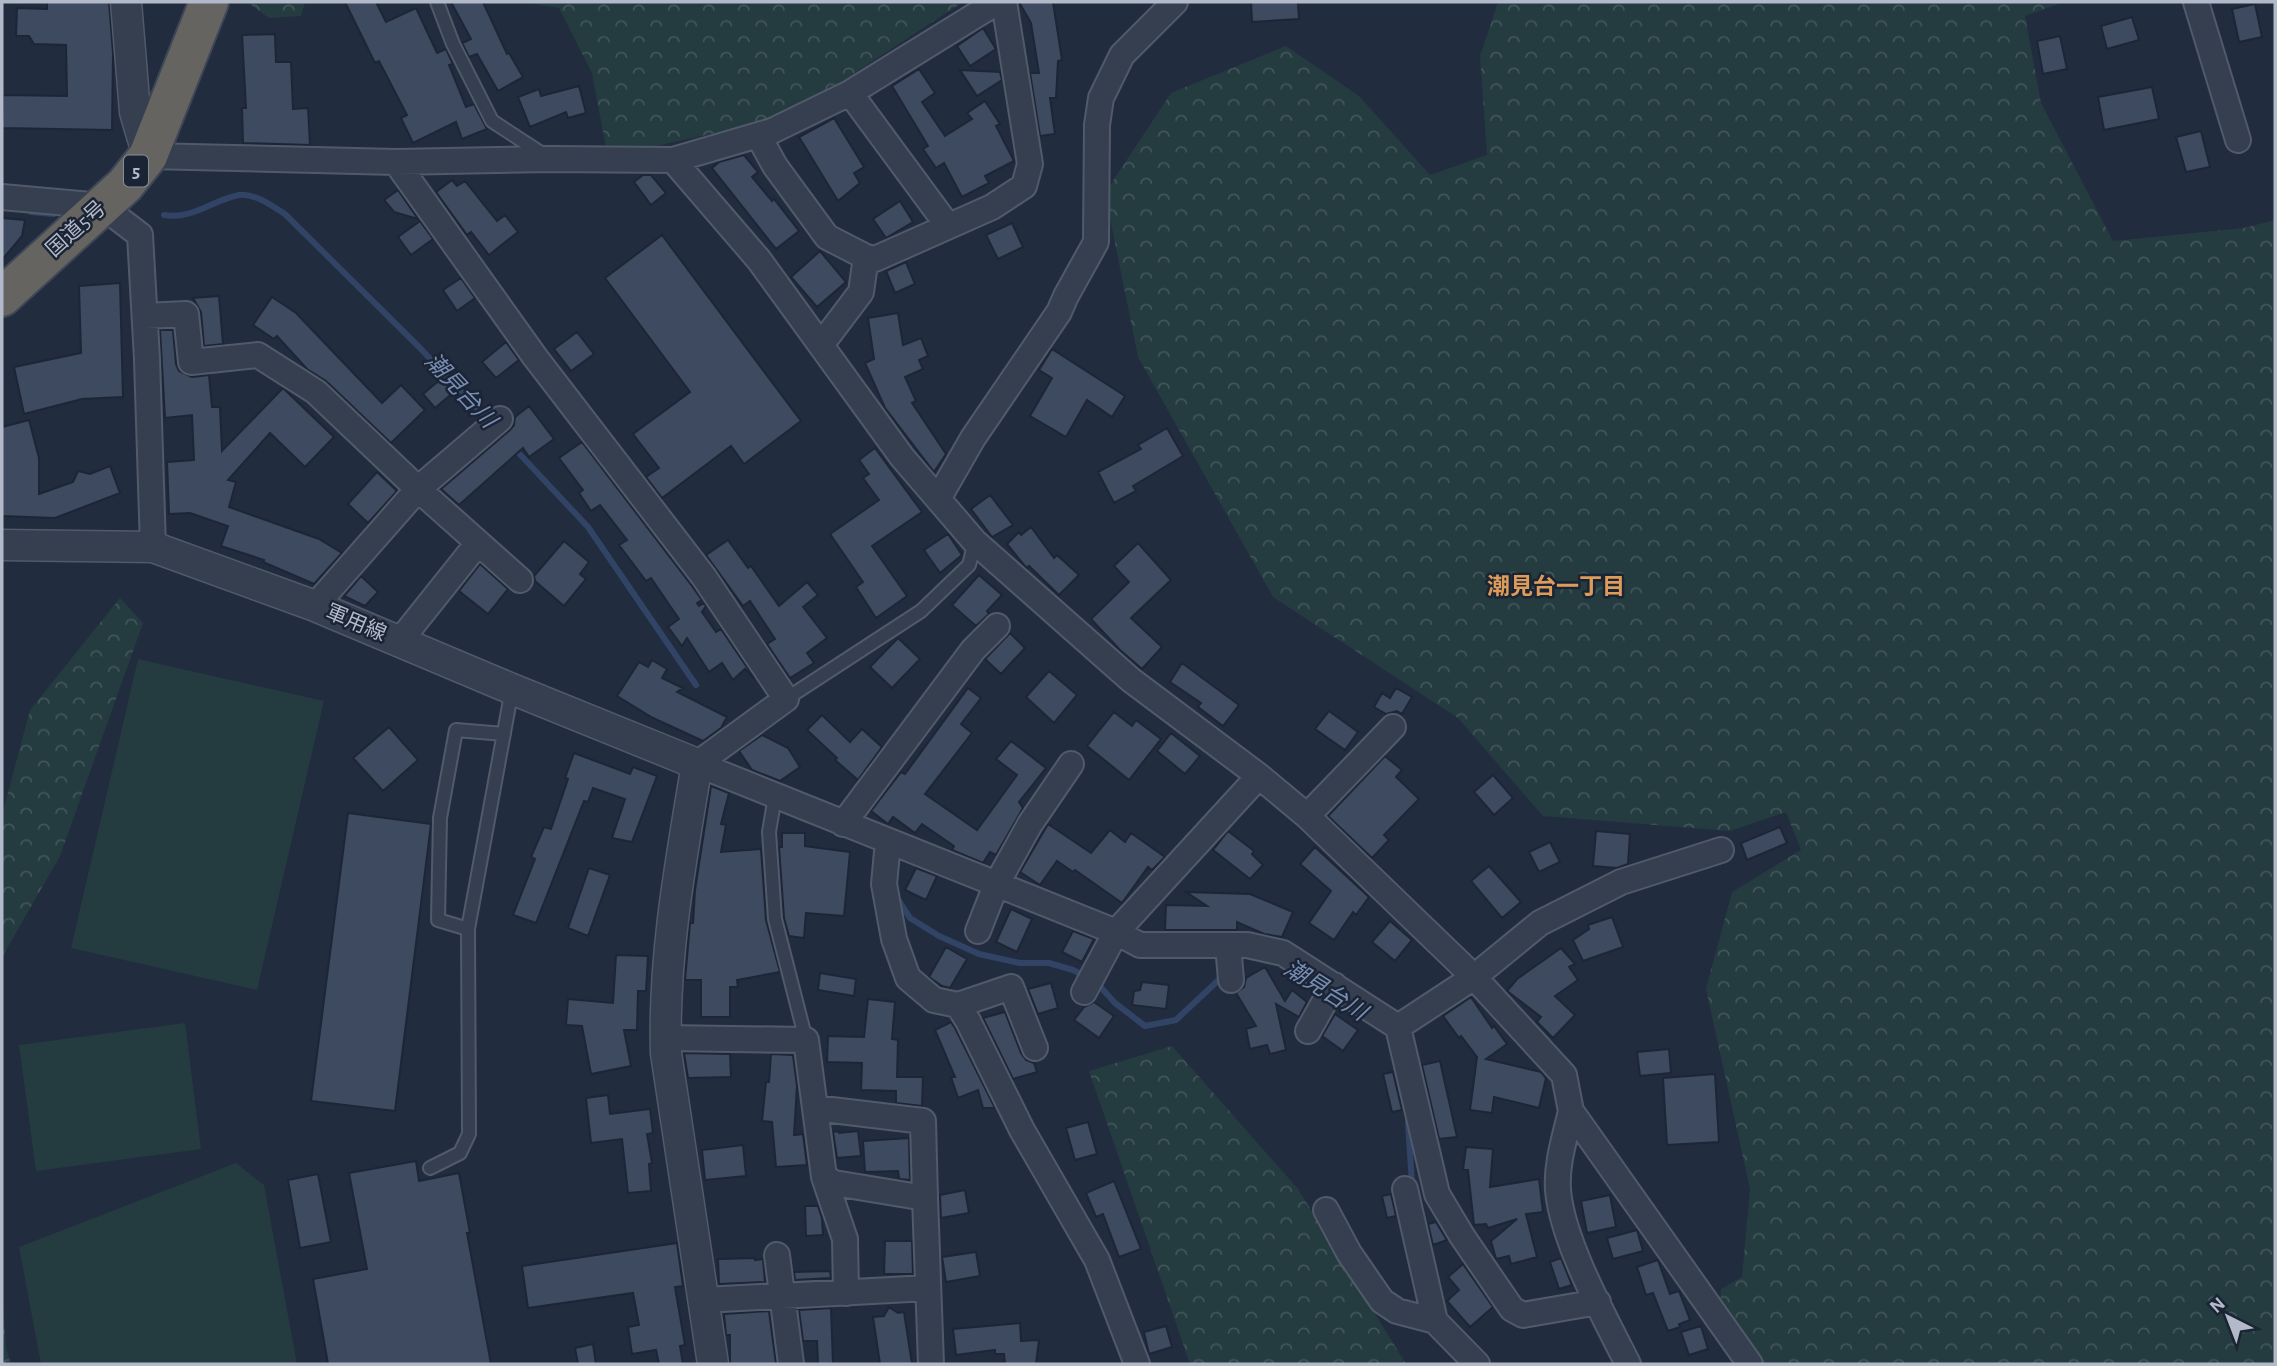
<svg xmlns="http://www.w3.org/2000/svg" width="2277" height="1366" viewBox="0 0 2277 1366" font-family="'Alegreya Sans','Noto Sans JP',sans-serif">
<style>
.forest{fill:url(#forest-crowns)}
.pitch{fill:#243b40}
.lines{fill:none;stroke-linecap:round;stroke-linejoin:round}
.stream{stroke:#324466;stroke-width:6}
.building{fill:#3d4a5f;stroke:#1d2636;stroke-width:2}
.service-casing{stroke:#515a6a;stroke-width:16}
.minor-casing{stroke:#515a6a;stroke-width:28}
.tertiary-casing{stroke:#515a6a;stroke-width:33}
.trunk-casing{stroke:#3e4757;stroke-width:42}
.service{stroke:#363f4f;stroke-width:12}
.minor{stroke:#363f4f;stroke-width:24}
.tertiary{stroke:#363f4f;stroke-width:30}
.trunk{stroke:#656460;stroke-width:38}
.labels{text-anchor:middle;dominant-baseline:central;stroke-width:5;stroke-linejoin:round;paint-order:stroke}
.shield{fill:#1b2434;stroke:#858d9d;stroke-width:2}
.shield-label{font-size:19px;font-weight:bold;fill:#b2baca}
.street-label{font-size:21px;fill:#b2baca;stroke:#1b2434}
.water-label{font-size:23px;font-style:italic;fill:#778db4;stroke:#1b2434}
.neighbourhood-label{font-size:23px;font-weight:bold;fill:#dd9c5a;stroke:#1b2434}
</style>
<defs>
<pattern id="forest-crowns" width="20" height="18" patternUnits="userSpaceOnUse" patternTransform="scale(1.75)"><rect width="20" height="18" fill="#243b40"/><path d="M2 6a3 3 0 1 1 6 0M12 15a3 3 0 1 1 6 0" fill="none" stroke="#41555a"/></pattern>
</defs>
<rect width="100%" height="100%" fill="#222c3f"/>
<path class="forest" d="M 247,2 L 305,2 L 301,16 L 269,18 Z
M 524,2 L 963,2 L 795,112 L 738,128 L 656,146 L 606,148 L 592,73 L 559,8 Z
M 1498,2 L 2064,2 L 2025,16 L 2041,103 L 2113,241 L 2244,228 L 2275,220 L 2275,1364 L 1751,1364 L 1719,1323 L 1721,1289 L 1742,1277 L 1750,1189 L 1706,989 L 1732,892 L 1801,850 L 1786,812 L 1730,831 L 1543,816 L 1458,718 L 1273,597 L 1138,357 L 1105,193 L 1171,93 L 1286,46 L 1359,96 L 1430,175 L 1487,155 L 1480,56 Z
M 120,598 L 143,623 L 60,856 L 2,957 L 2,815 L 30,710 Z
M 1172,1046 L 1298,1189 L 1406,1364 L 1190,1364 L 1089,1071 Z
M 2,1291 L 6,1348 L 11,1364 L 2,1364 Z"/>
<path class="pitch" d="M 138,659 L 324,701 L 257,990 L 71,948 Z
M 185,1023 L 201,1149 L 36,1171 L 19,1045 Z
M 236,1163 L 264,1185 L 297,1364 L 41,1364 L 19,1247 Z"/>
<g class="lines">
<path class="stream" d="M 31,212 L 54,214
M 164,215 C 193,220 212,200 239,195 C 255,193 272,206 285,214 L 420,348 L 488,420
M 514,448 L 588,527 L 696,685
M 897,898 L 910,918 L 939,936 L 979,954 L 1020,963 L 1049,963 L 1073,970 L 1087,977
M 1096,982 L 1115,1003 L 1145,1026 L 1176,1020 L 1225,974
M 1408,1122 L 1412,1184"/>
</g>
<path class="building" d="M 47,2 L 109,2 L 113,53 L 112,130 L 2,128 L 3,95 L 67,96 L 66,45 L 34,44 L 29,36 L 16,36 L 17,8 L 47,9 Z
M 345,2 L 376,2 L 386,22 L 416,8 L 437,53 L 446,49 L 453,64 L 449,65 L 466,107 L 474,104 L 487,129 L 462,139 L 456,122 L 413,143 L 401,118 L 407,115 L 379,61 L 375,63 Z
M 451,2 L 483,2 L 507,54 L 509,53 L 523,77 L 498,91 L 477,54 L 469,57 L 462,43 L 471,39 Z
M 1019,2 L 1053,2 L 1062,60 L 1058,61 L 1056,98 L 1050,98 L 1055,134 L 1040,136 L 1030,73 L 1039,73 L 1031,23 Z
M 1251,2 L 1298,2 L 1299,19 L 1252,22 Z
M 2255,4 L 2262,37 L 2239,42 L 2232,9 Z
M 2132,17 L 2139,40 L 2107,49 L 2101,26 Z
M 983,28 L 996,49 L 970,66 L 957,46 Z
M 275,34 L 276,62 L 291,62 L 293,109 L 308,108 L 310,145 L 243,143 L 242,108 L 246,108 L 242,35 Z
M 2060,36 L 2067,69 L 2043,74 L 2037,41 Z
M 919,69 L 935,93 L 922,102 L 945,136 L 972,119 L 967,113 L 985,101 L 1000,124 L 996,126 L 1014,161 L 985,176 L 989,183 L 962,197 L 944,163 L 936,168 L 923,149 L 928,146 L 892,86 Z
M 960,70 L 1000,72 L 1002,80 L 977,96 Z
M 579,86 L 586,113 L 568,118 L 566,112 L 530,127 L 518,97 L 539,89 L 541,96 Z
M 2152,87 L 2159,119 L 2104,130 L 2098,97 Z
M 834,118 L 864,167 L 854,173 L 860,183 L 838,201 L 799,137 Z
M 2201,131 L 2210,167 L 2186,172 L 2176,137 Z
M 744,155 L 758,172 L 752,177 L 772,201 L 774,199 L 799,231 L 776,249 L 712,168 L 719,162 Z
M 643,175 L 651,175 L 666,193 L 651,205 L 634,182 Z
M 452,180 L 457,186 L 465,181 L 497,221 L 505,215 L 518,232 L 489,255 L 471,232 L 467,235 L 436,192 Z
M 398,190 L 418,219 L 394,212 L 384,200 Z
M 900,201 L 913,222 L 886,238 L 873,219 Z
M 2,218 L 25,220 L 22,236 L 2,260 Z
M 420,221 L 433,239 L 411,255 L 398,237 Z
M 1012,223 L 1023,247 L 998,259 L 986,235 Z
M 662,235 L 801,421 L 744,464 L 731,446 L 662,498 L 646,477 L 659,468 L 633,434 L 690,392 L 605,278 Z
M 820,251 L 846,282 L 817,307 L 791,277 Z
M 906,262 L 915,284 L 895,293 L 886,271 Z
M 461,278 L 475,298 L 457,311 L 443,290 Z
M 120,283 L 123,397 L 82,399 L 24,414 L 14,367 L 81,353 L 79,286 Z
M 219,296 L 223,344 L 204,346 L 201,312 L 193,298 Z
M 272,297 L 296,313 L 382,403 L 401,385 L 425,410 L 391,443 L 326,381 L 307,369 L 277,336 L 274,339 L 253,325 Z
M 898,313 L 903,345 L 921,338 L 928,356 L 919,360 L 923,369 L 905,377 L 916,401 L 912,403 L 946,454 L 934,472 L 885,408 L 865,363 L 874,359 L 868,318 Z
M 160,330 L 173,330 L 176,364 L 179,371 L 192,377 L 209,375 L 212,407 L 220,407 L 222,451 L 283,388 L 334,437 L 305,467 L 270,433 L 228,480 L 236,482 L 229,507 L 319,539 L 342,553 L 314,584 L 263,562 L 264,560 L 221,546 L 228,526 L 190,513 L 169,514 L 167,462 L 194,460 L 192,415 L 165,418 Z
M 577,332 L 594,354 L 571,371 L 554,349 Z
M 506,342 L 519,360 L 496,378 L 482,362 Z
M 1052,349 L 1125,396 L 1112,417 L 1087,400 L 1066,437 L 1030,416 L 1052,378 L 1039,370 Z
M 442,378 L 454,392 L 435,408 L 423,394 Z
M 529,406 L 554,439 L 529,457 L 523,448 L 459,505 L 441,489 L 510,430 L 514,425 L 515,417 Z
M 29,420 L 39,458 L 39,494 L 73,482 L 78,471 L 90,474 L 110,466 L 120,493 L 55,518 L 2,516 L 2,427 Z
M 1167,428 L 1183,456 L 1133,486 L 1136,491 L 1114,503 L 1098,472 L 1141,449 L 1138,445 Z
M 582,442 L 692,586 L 702,600 L 697,603 L 699,606 L 704,603 L 706,606 L 702,612 L 716,632 L 721,629 L 755,679 L 745,669 L 733,680 L 722,663 L 709,672 L 687,638 L 682,646 L 668,627 L 679,619 L 651,578 L 646,581 L 619,545 L 627,540 L 600,505 L 591,511 L 579,493 L 583,490 L 559,458 Z
M 875,448 L 922,512 L 872,546 L 907,596 L 876,618 L 856,587 L 863,582 L 830,534 L 879,500 L 863,478 L 869,474 L 859,460 Z
M 377,472 L 397,491 L 368,523 L 348,504 Z
M 990,495 L 1013,525 L 992,537 L 971,509 Z
M 1031,527 L 1054,558 L 1057,555 L 1079,575 L 1059,595 L 1029,566 L 1027,568 L 1024,565 L 1007,544 L 1019,532 L 1021,535 Z
M 948,534 L 962,555 L 940,573 L 924,550 Z
M 728,540 L 748,568 L 751,566 L 779,606 L 807,582 L 818,595 L 803,607 L 827,638 L 807,653 L 814,663 L 790,678 L 767,644 L 775,639 L 750,601 L 743,606 L 706,555 Z
M 564,541 L 589,562 L 580,574 L 586,579 L 564,606 L 535,581 L 534,576 Z
M 1138,543 L 1171,580 L 1131,618 L 1162,647 L 1142,669 L 1120,650 L 1091,619 L 1129,582 L 1114,566 Z
M 480,564 L 508,589 L 488,614 L 459,591 Z
M 979,575 L 1002,595 L 987,611 L 989,614 L 976,626 L 952,605 Z
M 361,576 L 378,592 L 365,606 L 344,596 Z
M 1010,633 L 1025,648 L 1001,674 L 985,659 Z
M 898,638 L 920,659 L 892,688 L 870,667 Z
M 652,660 L 667,669 L 662,678 L 683,688 L 677,692 L 727,717 L 721,728 L 703,741 L 653,718 L 617,696 L 639,662 L 648,667 Z
M 1182,663 L 1239,705 L 1223,726 L 1198,707 L 1201,703 L 1170,682 Z
M 1049,671 L 1077,695 L 1054,723 L 1026,697 Z
M 968,688 L 981,698 L 961,724 L 972,733 L 925,794 L 977,830 L 1017,775 L 996,759 L 1011,741 L 1046,768 L 1019,802 L 1023,808 L 996,855 L 990,852 L 983,863 L 952,850 L 954,846 L 922,824 L 915,833 L 893,817 L 888,824 L 871,811 L 901,772 L 905,774 Z
M 1396,688 L 1412,697 L 1402,714 L 1397,711 L 1386,714 L 1374,707 L 1382,693 L 1390,698 Z
M 1329,711 L 1358,732 L 1345,750 L 1315,729 Z
M 1114,712 L 1132,726 L 1136,720 L 1161,739 L 1129,780 L 1087,746 Z
M 822,715 L 850,742 L 862,729 L 882,747 L 858,780 L 835,760 L 837,758 L 807,730 Z
M 389,727 L 418,760 L 383,791 L 353,758 Z
M 1171,733 L 1200,756 L 1185,774 L 1157,751 Z
M 762,735 L 788,748 L 800,767 L 780,781 L 752,770 L 739,751 Z
M 574,753 L 630,774 L 633,767 L 657,776 L 632,842 L 612,838 L 625,799 L 593,788 L 588,802 L 584,801 L 536,923 L 513,915 L 535,859 L 531,857 L 544,827 L 551,829 L 568,779 L 565,778 Z
M 1385,756 L 1402,770 L 1396,777 L 1419,799 L 1384,835 L 1389,840 L 1372,858 L 1328,816 Z
M 1493,775 L 1513,798 L 1494,815 L 1474,792 Z
M 711,786 L 729,793 L 721,824 L 726,825 L 721,852 L 761,849 L 766,920 L 780,972 L 737,980 L 738,987 L 730,987 L 730,1017 L 701,1017 L 701,980 L 685,980 L 690,923 L 693,923 L 695,890 Z
M 348,813 L 431,824 L 395,1111 L 311,1101 Z
M 1048,824 L 1091,853 L 1110,830 L 1125,842 L 1131,833 L 1165,857 L 1152,870 L 1148,867 L 1122,903 L 1075,870 L 1073,872 L 1057,861 L 1040,885 L 1020,872 Z
M 1780,827 L 1787,843 L 1747,860 L 1741,843 Z
M 1228,831 L 1254,851 L 1252,854 L 1263,865 L 1250,879 L 1213,850 Z
M 1596,831 L 1630,834 L 1628,864 L 1617,868 L 1593,866 Z
M 782,833 L 805,833 L 805,846 L 850,852 L 844,916 L 806,913 L 804,938 L 789,936 L 784,918 L 779,847 L 782,847 Z
M 1550,842 L 1560,862 L 1539,872 L 1529,852 Z
M 1315,847 L 1369,897 L 1356,915 L 1353,912 L 1334,940 L 1309,923 L 1331,891 L 1300,864 Z
M 1489,866 L 1521,902 L 1502,918 L 1471,881 Z
M 589,868 L 610,875 L 588,936 L 568,928 Z
M 916,868 L 937,876 L 926,900 L 905,890 Z
M 1186,892 L 1250,894 L 1293,912 L 1282,937 L 1264,934 L 1237,922 L 1237,930 L 1165,930 L 1166,905 L 1207,906 Z
M 1011,909 L 1032,919 L 1017,952 L 996,942 Z
M 1612,917 L 1623,947 L 1583,961 L 1573,940 L 1589,929 L 1588,925 Z
M 1390,921 L 1412,940 L 1395,961 L 1372,942 Z
M 1073,931 L 1094,939 L 1082,962 L 1062,952 Z
M 946,947 L 967,959 L 950,988 L 942,986 L 929,977 Z
M 1561,948 L 1575,964 L 1569,967 L 1578,980 L 1555,996 L 1575,1015 L 1553,1038 L 1537,1022 L 1541,1017 L 1507,991 L 1517,979 Z
M 616,955 L 648,956 L 646,991 L 638,991 L 637,1030 L 624,1030 L 631,1066 L 591,1074 L 582,1026 L 566,1025 L 568,999 L 613,1003 Z
M 1265,967 L 1285,1001 L 1292,990 L 1307,1002 L 1299,1017 L 1276,1004 L 1286,1050 L 1270,1054 L 1267,1045 L 1250,1049 L 1246,1029 L 1256,1026 L 1236,993 L 1244,987 L 1246,978 Z
M 820,973 L 856,979 L 854,996 L 818,990 Z
M 1142,982 L 1169,985 L 1166,1009 L 1132,1005 L 1134,991 L 1140,990 Z
M 1051,983 L 1058,1008 L 1038,1014 L 1028,989 Z
M 1471,997 L 1492,1028 L 1494,1026 L 1507,1044 L 1486,1059 L 1541,1072 L 1546,1078 L 1539,1108 L 1494,1097 L 1492,1113 L 1470,1110 L 1477,1057 L 1461,1036 L 1459,1038 L 1443,1016 Z
M 868,999 L 895,1002 L 892,1039 L 898,1040 L 897,1077 L 923,1077 L 922,1106 L 896,1103 L 896,1091 L 861,1090 L 862,1063 L 827,1062 L 828,1036 L 864,1037 Z
M 1094,1002 L 1114,1016 L 1099,1038 L 1074,1020 L 1084,1007 Z
M 1005,1012 L 1021,1053 L 1026,1060 L 1034,1063 L 1037,1072 L 1013,1079 L 983,1018 Z
M 1335,1014 L 1358,1030 L 1343,1051 L 1322,1036 Z
M 951,1022 L 955,1028 L 995,1108 L 983,1108 L 978,1090 L 958,1098 L 951,1077 L 955,1077 L 935,1030 Z
M 1669,1049 L 1671,1073 L 1640,1076 L 1637,1052 Z
M 684,1053 L 730,1054 L 731,1077 L 688,1078 Z
M 771,1054 L 793,1055 L 797,1086 L 794,1135 L 803,1134 L 807,1165 L 776,1167 L 772,1122 L 762,1121 L 766,1082 L 769,1082 Z
M 1440,1061 L 1457,1137 L 1439,1139 L 1422,1065 Z
M 1393,1072 L 1402,1110 L 1392,1112 L 1383,1074 Z
M 1715,1074 L 1719,1142 L 1667,1145 L 1663,1078 Z
M 608,1095 L 610,1114 L 650,1109 L 653,1133 L 647,1134 L 652,1163 L 649,1164 L 651,1191 L 628,1193 L 622,1139 L 591,1143 L 586,1098 Z
M 1088,1122 L 1097,1154 L 1075,1160 L 1066,1128 Z
M 839,1131 L 839,1133 L 858,1131 L 861,1156 L 837,1158 L 833,1132 Z
M 909,1138 L 910,1180 L 899,1179 L 898,1171 L 865,1172 L 863,1141 Z
M 743,1145 L 746,1176 L 705,1180 L 702,1150 Z
M 1466,1147 L 1493,1149 L 1490,1187 L 1539,1179 L 1543,1212 L 1526,1214 L 1537,1257 L 1511,1264 L 1509,1256 L 1496,1259 L 1491,1241 L 1517,1219 L 1488,1228 L 1486,1224 L 1474,1225 L 1468,1170 L 1463,1170 Z
M 416,1161 L 419,1181 L 459,1173 L 470,1233 L 467,1233 L 491,1364 L 328,1364 L 313,1279 L 367,1269 L 349,1173 Z
M 318,1174 L 331,1242 L 300,1248 L 288,1180 Z
M 1114,1181 L 1141,1249 L 1119,1257 L 1103,1214 L 1096,1217 L 1086,1193 Z
M 965,1190 L 969,1213 L 941,1218 L 940,1195 Z
M 1391,1194 L 1396,1216 L 1387,1218 L 1382,1196 Z
M 1610,1195 L 1616,1227 L 1587,1233 L 1581,1201 Z
M 805,1206 L 818,1206 L 822,1218 L 823,1235 L 806,1236 Z
M 1436,1222 L 1447,1240 L 1433,1245 L 1428,1224 Z
M 1637,1230 L 1643,1251 L 1613,1259 L 1607,1238 Z
M 885,1241 L 912,1241 L 913,1274 L 884,1274 Z
M 677,1243 L 683,1286 L 675,1287 L 685,1345 L 680,1346 L 683,1364 L 659,1364 L 656,1350 L 632,1354 L 628,1327 L 639,1325 L 633,1293 L 528,1308 L 522,1266 Z
M 976,1252 L 980,1276 L 946,1282 L 942,1257 Z
M 755,1258 L 755,1260 L 763,1259 L 765,1282 L 719,1284 L 718,1259 Z
M 1561,1258 L 1572,1285 L 1559,1289 L 1550,1262 Z
M 1658,1260 L 1670,1294 L 1679,1291 L 1690,1320 L 1679,1324 L 1680,1327 L 1668,1331 L 1653,1293 L 1646,1295 L 1637,1267 Z
M 1463,1264 L 1493,1307 L 1470,1327 L 1447,1301 L 1459,1290 L 1448,1277 Z
M 830,1271 L 831,1278 L 795,1280 L 794,1272 Z
M 889,1307 L 898,1313 L 904,1312 L 912,1364 L 880,1364 L 873,1317 L 884,1316 Z
M 831,1308 L 833,1364 L 818,1364 L 817,1341 L 803,1341 L 799,1310 Z
M 769,1311 L 776,1364 L 730,1364 L 730,1335 L 726,1335 L 724,1314 Z
M 1020,1323 L 1021,1341 L 1039,1340 L 1036,1364 L 1005,1364 L 1004,1354 L 995,1354 L 995,1350 L 956,1355 L 953,1329 Z
M 1166,1326 L 1172,1347 L 1149,1354 L 1144,1332 Z
M 1701,1326 L 1708,1349 L 1689,1355 L 1681,1332 Z
M 593,1344 L 596,1364 L 578,1364 L 575,1348 Z"/>
<g class="lines">
<g class="service-casing">
<path id="service" d="M 437,2 L 453,44 L 492,121 L 544,155
M 786,699 L 921,611 L 969,565 L 975,542
M 775,796 L 769,832 L 775,919 L 806,1040
M 468,929 L 438,920 L 440,818 L 456,730 L 504,734
M 430,1168 L 460,1153 L 469,1134 L 468,929 L 512,689"/>
</g>
<g class="minor-casing">
<path id="minor" d="M 2196,2 L 2238,140
M 850,93 L 948,226
M 758,135 L 775,166 L 827,237 L 866,257 L 875,259 L 992,207 L 1024,186 L 1030,164 L 1004,2
M 148,156 L 396,162 L 550,159 L 673,160 L 772,131 L 850,93 L 997,2
M 673,160 L 759,260 L 902,457 L 975,542 L 1131,680 L 1259,776 L 1307,816 L 1474,977 L 1564,1075 L 1571,1111 L 1750,1364
M 396,162 L 535,357 L 704,577 L 786,699 L 697,764
M 2,197 L 102,206 L 140,235 L 147,359 L 153,547
M 145,316 L 186,314 L 191,362 L 258,355 L 316,392 L 418,489 L 520,580
M 821,345 L 861,292 L 866,257
M 938,499 L 973,438 L 1059,312 L 1066,296 L 1096,242 L 1097,125 L 1101,98 L 1122,55 L 1175,2
M 315,606 L 418,489 L 500,419
M 399,642 L 478,543
M 697,764 L 1116,932 L 1140,945 L 1247,945 L 1283,953 L 1398,1027 L 1437,1194 L 1462,1236 L 1512,1309 L 1523,1315 L 1598,1302
M 1307,816 L 1393,727
M 843,824 L 973,650 L 997,626
M 888,841 L 884,884 L 894,939 L 908,978 L 934,1000 L 958,1005 L 968,1021 L 1022,1130 L 1097,1260 L 1137,1364
M 978,931 L 996,885 L 1030,824 L 1071,764
M 1228,945 L 1231,980
M 1084,992 L 1116,932 L 1259,776
M 958,1005 L 1011,987 L 1035,1048
M 1398,1027 L 1474,977 L 1540,923 L 1621,882 L 1721,850
M 1308,1031 L 1334,985
M 665,1038 L 806,1040 L 824,1177 L 834,1183 L 925,1198 L 931,1364
M 815,1108 L 923,1121 L 925,1198
M 1571,1111 C 1565,1137 1556,1164 1558,1190 C 1562,1241 1605,1318 1628,1364
M 824,1177 L 845,1239 L 846,1293
M 1405,1189 L 1435,1321
M 1326,1210 L 1349,1253 L 1382,1301 L 1397,1311 L 1435,1321 L 1477,1364
M 777,1255 L 791,1364
M 704,1300 L 928,1288"/>
</g>
<g class="tertiary-casing">
<path id="tertiary" d="M 126,2 L 135,112 L 148,156
M 2,545 L 153,547 L 315,606 L 512,689 L 697,764 C 681,860 663,955 666,1053 L 713,1364"/>
</g>
<g class="trunk-casing">
<path id="trunk" d="M 2,297 L 125,185 L 148,156 L 209,2"/>
</g>
<use href="#service" class="service"/>
<use href="#minor" class="minor"/>
<use href="#tertiary" class="tertiary"/>
<use href="#trunk" class="trunk"/>
</g>
<g class="labels">
<rect class="shield" x="124" y="155.5" width="24" height="31" rx="5"/>
<g class="shield-label">
<text x="136" y="171">5</text>
</g>
<g class="street-label">
<text transform="translate(76 229) rotate(-42)">国道5号</text>
<text transform="translate(356 623) rotate(23)">軍用線</text>
</g>
<g class="water-label">
<text transform="translate(460 391) rotate(47)">潮見台川</text>
<text transform="translate(1325 991) rotate(32)">潮見台川</text>
</g>
<g class="neighbourhood-label">
<text x="1556" y="587">潮見台一丁目</text>
</g>
</g>
<rect width="2277" height="1366" fill="none" stroke="#b2baca" stroke-width="7"/>
<g transform="translate(2228 1317) rotate(318)" stroke="#1b2434" stroke-width="5" paint-order="stroke">
<path d="M0-5L12 26L0 18L-12 26Z" fill="#b2baca"/>
<text y="-10" font-size="19" font-weight="bold" text-anchor="middle" fill="#b2baca">N</text>
</g>
</svg>
